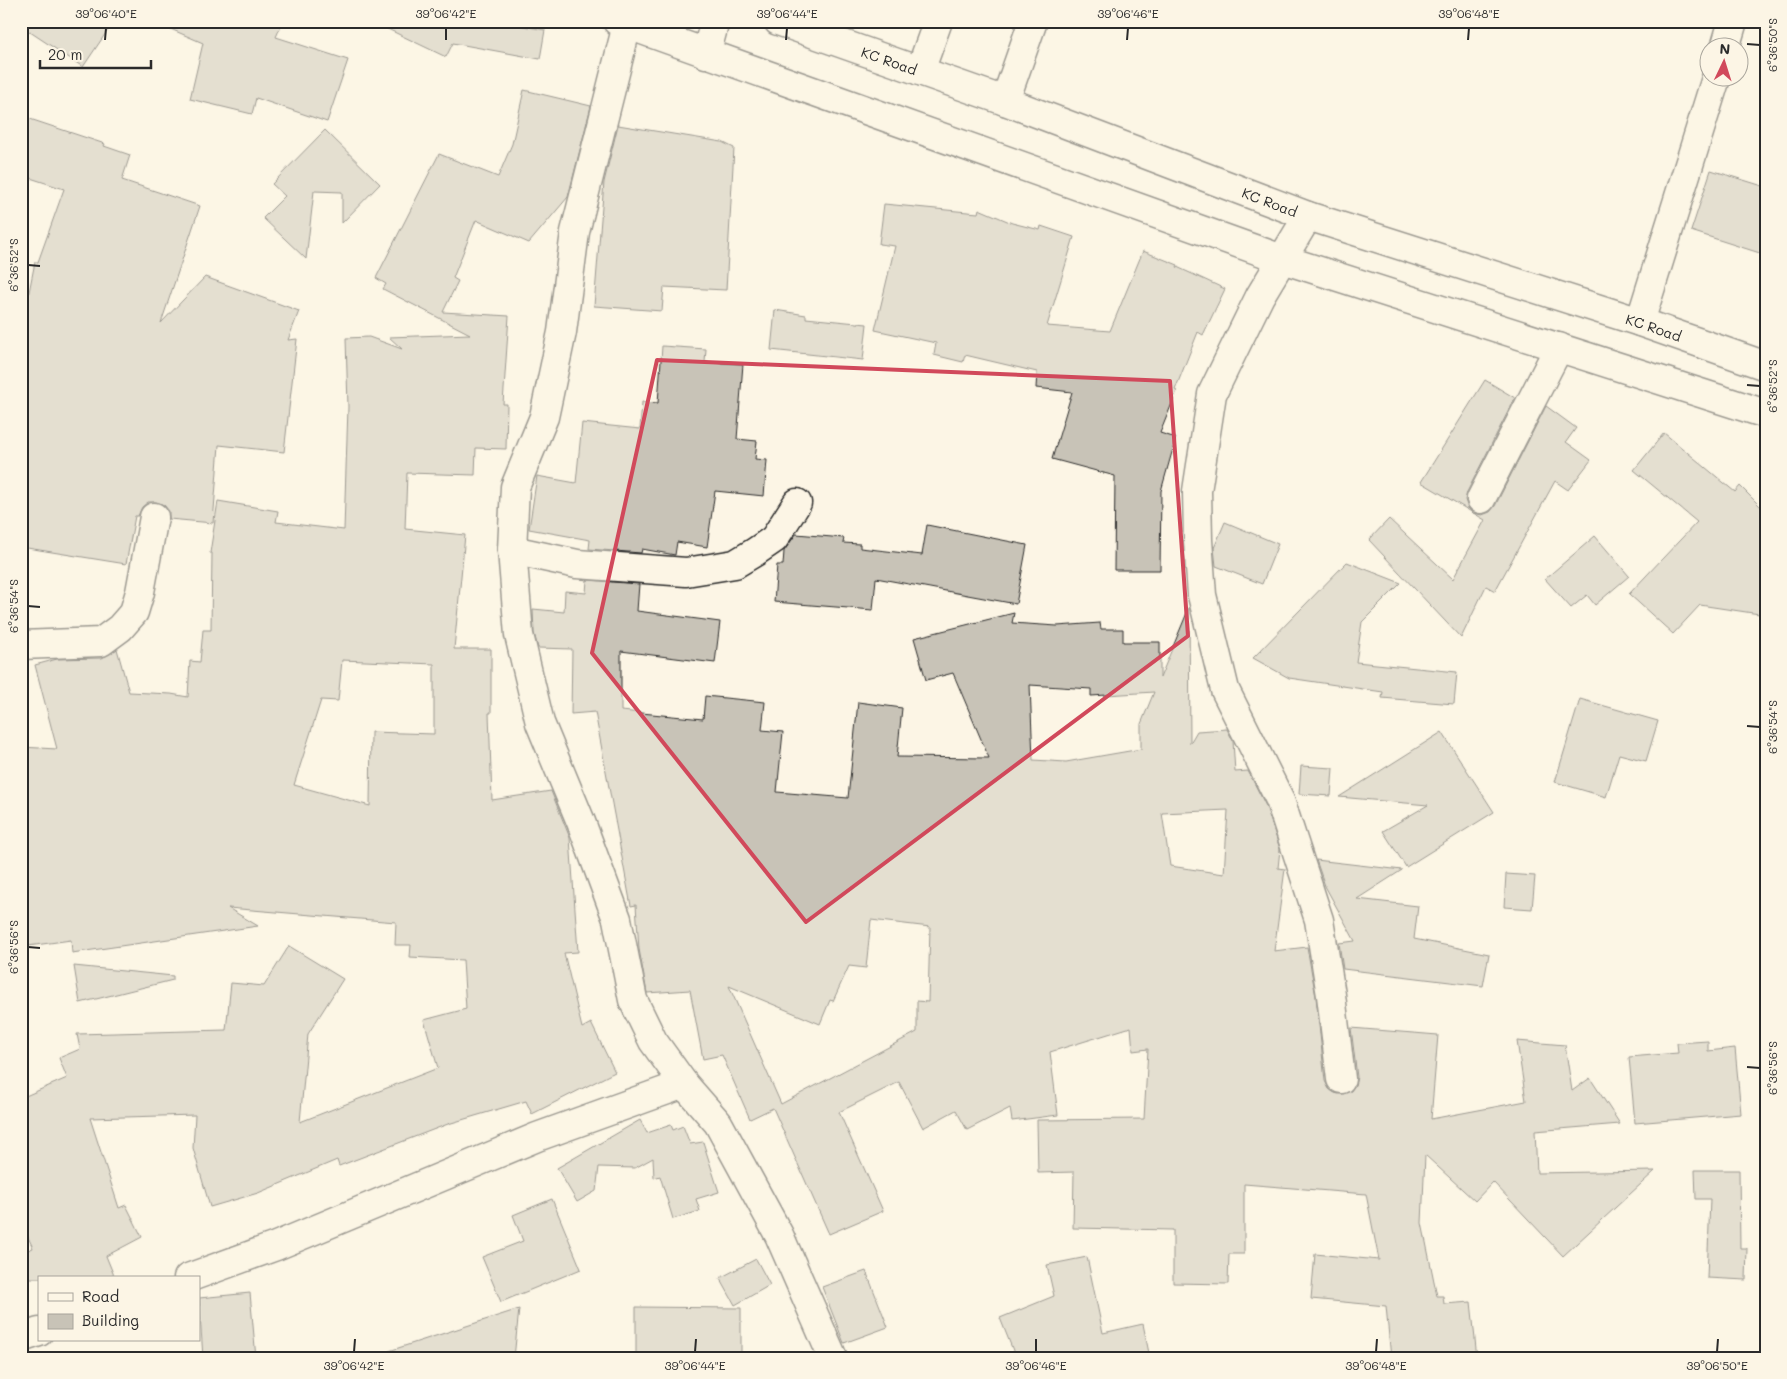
<svg xmlns="http://www.w3.org/2000/svg" width="1787" height="1379" viewBox="0 0 1787 1379" font-family="Mali,sans-serif">
<style>
.building{fill:#c8c3b7;stroke:#2b2b2b;fill-rule:evenodd}
.lines{fill:none;stroke-linecap:round;stroke-linejoin:round}
.street-casing{stroke:#2b2b2b;stroke-width:31}
.street{stroke:#fcf5e5;stroke-width:28}
.marked{fill:none;stroke:#d1495b;stroke-width:4;stroke-linejoin:round}
.ticks{fill:none;stroke:#2b2b2b;stroke-width:2}
.labels{text-anchor:middle;dominant-baseline:central;stroke-width:4;stroke-linejoin:round;paint-order:stroke}
.street-label{font-size:14px;fill:#2b2b2b;stroke:#fcf5e5}
.neatline{fill:none;stroke:#2b2b2b;stroke-width:2}
.ticks-label{font-size:12px;text-anchor:middle;fill:#2b2b2b}
</style>
<rect width="100%" height="100%" fill="#fcf5e5"/>
<filter id="ink" filterUnits="userSpaceOnUse"><feTurbulence type="fractalNoise" baseFrequency=".02" numOctaves="2"/><feDisplacementMap in="SourceGraphic" scale="10" xChannelSelector="R" yChannelSelector="G"/><feConvolveMatrix kernelMatrix="1 2 1 2 8 2 1 2 1" color-interpolation-filters="sRGB"/></filter>
<g filter="url(#ink)">
<path class="building" d="M 21,21 L 114,21 L 83,67 L 21,26 Z
M 152,21 L 283,21 L 276,37 L 348,60 L 327,122 L 256,98 L 252,114 L 190,99 L 203,43 Z
M 371,21 L 495,21 L 545,30 L 540,59 L 453,43 L 446,57 Z
M 524,90 L 591,106 L 568,197 L 529,243 L 476,220 L 453,278 L 458,281 L 443,312 L 509,316 L 503,404 L 507,404 L 506,449 L 476,448 L 475,475 L 407,473 L 405,529 L 465,535 L 454,649 L 491,649 L 491,713 L 489,713 L 492,800 L 551,791 L 570,838 L 578,952 L 564,953 L 582,1028 L 591,1023 L 615,1072 L 532,1114 L 526,1101 L 448,1124 L 339,1166 L 337,1160 L 258,1193 L 210,1207 L 193,1148 L 195,1115 L 90,1118 L 119,1208 L 126,1205 L 142,1237 L 106,1256 L 115,1278 L 21,1278 L 21,1253 L 33,1248 L 21,1222 L 21,1098 L 67,1078 L 59,1058 L 80,1049 L 77,1034 L 226,1030 L 231,983 L 264,986 L 289,946 L 343,979 L 308,1034 L 300,1122 L 438,1068 L 424,1020 L 466,1009 L 463,960 L 410,957 L 411,945 L 395,945 L 396,922 L 228,908 L 258,926 L 72,953 L 71,940 L 21,947 L 21,747 L 57,749 L 35,665 L 57,659 L 102,658 L 117,649 L 129,692 L 171,694 L 188,697 L 190,661 L 200,662 L 203,630 L 211,630 L 212,553 L 210,553 L 218,501 L 278,511 L 276,522 L 344,530 L 348,407 L 346,338 L 369,337 L 402,349 L 389,337 L 470,334 L 383,289 L 386,284 L 376,278 L 439,154 L 498,177 L 512,144 ZM 342,660 L 434,664 L 434,734 L 371,732 L 370,806 L 294,785 L 321,700 L 338,701 Z
M 21,116 L 105,144 L 104,146 L 130,155 L 122,180 L 200,206 L 161,323 L 205,277 L 299,311 L 288,340 L 297,339 L 284,452 L 219,445 L 213,523 L 169,519 L 169,511 L 164,505 L 156,502 L 148,502 L 142,507 L 138,516 L 135,516 L 126,564 L 21,547 L 21,312 L 25,312 L 35,262 L 38,262 L 64,189 L 21,175 Z
M 618,125 L 722,142 L 734,148 L 726,290 L 664,287 L 662,311 L 594,306 L 604,182 Z
M 325,130 L 380,184 L 342,223 L 342,192 L 314,191 L 306,259 L 263,218 L 285,196 L 272,184 Z
M 1711,170 L 1766,187 L 1766,255 L 1691,231 Z
M 884,204 L 978,213 L 979,209 L 1012,223 L 1040,230 L 1041,226 L 1074,237 L 1047,326 L 1110,331 L 1143,251 L 1178,265 L 1177,267 L 1225,289 L 1203,335 L 1198,332 L 1175,390 L 1177,391 L 1160,433 L 1176,438 L 1161,491 L 1160,570 L 1114,570 L 1115,476 L 1052,459 L 1072,392 L 1036,388 L 1037,372 L 965,355 L 963,362 L 934,355 L 936,343 L 875,330 L 895,246 L 879,244 Z
M 775,310 L 806,315 L 806,318 L 867,324 L 863,360 L 771,350 Z
M 662,346 L 706,349 L 705,362 L 743,364 L 737,439 L 757,441 L 755,459 L 767,460 L 764,496 L 715,491 L 707,547 L 677,542 L 675,555 L 642,549 L 641,553 L 589,549 L 590,540 L 529,529 L 537,476 L 576,483 L 582,423 L 640,429 L 642,402 L 658,403 Z
M 1485,380 L 1515,398 L 1467,492 L 1465,500 L 1468,508 L 1473,513 L 1482,515 L 1490,512 L 1495,506 L 1546,406 L 1576,428 L 1566,442 L 1591,460 L 1568,490 L 1555,481 L 1495,591 L 1486,586 L 1461,638 L 1369,540 L 1389,519 L 1453,579 L 1485,520 L 1421,482 Z
M 1664,433 L 1735,492 L 1740,486 L 1766,512 L 1766,615 L 1700,605 L 1673,634 L 1629,594 L 1697,522 L 1634,470 Z
M 1225,522 L 1278,544 L 1262,584 L 1216,566 L 1214,548 Z
M 927,525 L 1027,545 L 1016,604 L 876,578 L 873,610 L 774,602 L 777,565 L 783,565 L 784,551 L 796,534 L 844,538 L 843,543 L 860,544 L 860,548 L 922,555 Z
M 1595,536 L 1629,576 L 1595,605 L 1587,595 L 1571,608 L 1545,579 Z
M 1347,562 L 1401,583 L 1362,622 L 1356,662 L 1457,672 L 1454,704 L 1382,698 L 1383,692 L 1289,678 L 1253,658 Z
M 587,580 L 639,584 L 637,611 L 720,622 L 715,663 L 621,651 L 621,711 L 703,719 L 705,696 L 765,702 L 762,730 L 783,732 L 777,792 L 848,798 L 858,702 L 902,708 L 897,757 L 989,758 L 953,673 L 926,680 L 914,638 L 1014,613 L 1012,623 L 1057,626 L 1100,623 L 1101,629 L 1123,629 L 1123,642 L 1160,642 L 1160,678 L 1189,608 L 1190,743 L 1197,731 L 1227,729 L 1233,741 L 1235,772 L 1248,771 L 1266,806 L 1280,849 L 1278,868 L 1285,869 L 1274,951 L 1307,947 L 1316,997 L 1325,1081 L 1329,1089 L 1335,1093 L 1343,1094 L 1351,1091 L 1355,1085 L 1357,1077 L 1351,1028 L 1438,1035 L 1431,1119 L 1526,1101 L 1517,1041 L 1565,1045 L 1572,1091 L 1590,1078 L 1620,1124 L 1535,1131 L 1537,1173 L 1655,1171 L 1563,1256 L 1493,1182 L 1475,1201 L 1425,1155 L 1422,1223 L 1437,1296 L 1443,1296 L 1444,1304 L 1471,1302 L 1477,1358 L 1391,1358 L 1386,1306 L 1311,1299 L 1315,1254 L 1379,1260 L 1366,1194 L 1244,1184 L 1244,1254 L 1229,1254 L 1228,1284 L 1173,1283 L 1173,1230 L 1073,1228 L 1074,1172 L 1038,1173 L 1037,1120 L 1144,1119 L 1148,1049 L 1133,1051 L 1131,1027 L 1050,1052 L 1058,1115 L 1012,1121 L 1010,1108 L 967,1130 L 956,1110 L 923,1128 L 899,1082 L 839,1112 L 883,1211 L 829,1234 L 773,1108 L 750,1119 L 722,1055 L 703,1059 L 690,990 L 647,993 L 639,949 L 636,905 L 631,906 L 595,712 L 571,714 L 572,649 L 538,648 L 534,633 L 533,609 L 564,612 L 565,591 L 586,593 ZM 1030,685 L 1091,689 L 1091,696 L 1154,692 L 1141,724 L 1141,749 L 1066,762 L 1033,760 ZM 1228,810 L 1224,874 L 1170,866 L 1162,813 ZM 871,920 L 930,927 L 928,1002 L 917,1001 L 917,1032 L 781,1104 L 729,986 L 820,1024 L 830,1000 L 833,1001 L 849,966 L 866,968 Z
M 1580,699 L 1658,721 L 1646,761 L 1619,754 L 1606,797 L 1555,782 Z
M 1442,732 L 1494,812 L 1406,867 L 1383,831 L 1428,805 L 1339,797 Z
M 1301,766 L 1333,768 L 1331,796 L 1299,794 Z
M 1316,860 L 1402,870 L 1357,899 L 1418,906 L 1414,939 L 1489,954 L 1483,986 L 1343,969 L 1339,943 L 1355,941 L 1325,886 Z
M 1506,874 L 1535,876 L 1532,909 L 1504,907 Z
M 74,966 L 173,976 L 173,980 L 80,1003 Z
M 1708,1041 L 1708,1051 L 1735,1048 L 1741,1114 L 1635,1123 L 1629,1057 L 1678,1053 L 1677,1043 Z
M 640,1120 L 647,1133 L 671,1125 L 673,1130 L 683,1126 L 690,1144 L 703,1142 L 719,1192 L 696,1199 L 700,1211 L 673,1219 L 660,1176 L 654,1178 L 653,1158 L 635,1168 L 599,1167 L 596,1191 L 577,1202 L 557,1168 Z
M 1695,1170 L 1739,1170 L 1740,1248 L 1747,1248 L 1746,1280 L 1707,1278 L 1710,1199 L 1696,1199 Z
M 552,1199 L 581,1269 L 501,1302 L 482,1257 L 523,1241 L 513,1215 Z
M 1087,1257 L 1103,1333 L 1143,1324 L 1150,1358 L 1016,1358 L 1000,1318 L 1054,1296 L 1047,1265 Z
M 756,1259 L 770,1285 L 735,1305 L 720,1278 Z
M 866,1271 L 888,1327 L 844,1343 L 822,1287 Z
M 250,1293 L 256,1358 L 203,1358 L 199,1298 Z
M 636,1307 L 741,1308 L 741,1358 L 636,1358 Z
M 519,1309 L 514,1358 L 390,1358 L 389,1351 Z"/>
<g class="lines">
<g class="street-casing">
<g id="street">
<path d="M 617,21 L 1282,259 L 1766,414"/>
<path id="s1" d="M 778,21 L 1005,101 L 1308,216 L 1640,322 L 1766,366"/>
<path d="M 627,25 L 575,232 L 562,332 L 544,417 L 515,487 L 512,550 L 519,635 L 540,723 L 581,822 L 617,919 L 633,1000 L 653,1041 L 684,1084 L 718,1123 L 779,1235 L 833,1358"/>
<path d="M 1725,48 L 1733,21"/>
<path d="M 706,54 L 715,21"/>
<path d="M 920,71 L 938,21"/>
<path d="M 1005,101 L 1033,21"/>
<path d="M 1308,216 L 1260,296 L 1212,394 L 1197,491 L 1198,540 L 1202,595 L 1225,690 L 1280,800 L 1319,920 L 1331,995 L 1341,1079"/>
<path d="M 1640,322 L 1716,78"/>
<path d="M 1481,499 L 1559,347"/>
<path d="M 512,550 L 577,564 L 686,572 L 735,564 L 755,552 L 774,539 L 797,503"/>
<path d="M 21,645 L 101,642 L 120,628 L 134,612 L 140,592 L 154,517"/>
<path d="M 188,1278 L 276,1246 L 537,1137 L 684,1084"/>
<path d="M 21,1338 L 39,1332"/>
</g>
</g>
<use href="#street" class="street"/>
</g>
</g>
<path d="M0 0H1787V1379H0ZM 657,360 L 1170,381 L 1188,636 L 806,922 L 592,653 Z" fill="#fcf5e5" fill-opacity=".55" fill-rule="evenodd"/>
<path class="marked" d="M 657,360 L 1170,381 L 1188,636 L 806,922 L 592,653 Z"/>
<path class="ticks" d="M 105,40 L 106,28M 446,40 L 446,28M 786,40 L 787,28M 1127,40 L 1128,28M 1468,40 L 1469,28M 1747,44 L 1760,45M 28,265 L 40,266M 1747,385 L 1760,386M 28,606 L 40,607M 1747,726 L 1760,727M 28,947 L 40,948M 1747,1067 L 1760,1068M 354,1352 L 355,1339M 695,1352 L 696,1339M 1036,1352 L 1036,1339M 1376,1352 L 1377,1339M 1717,1352 L 1718,1339"/>
<g class="labels">
<g class="street-label">
<text stroke="none"><textPath href="#s1" startOffset="118">KC Road</textPath></text>
<text stroke="none"><textPath href="#s1" startOffset="524">KC Road</textPath></text>
<text stroke="none"><textPath href="#s1" startOffset="928">KC Road</textPath></text>
</g>
</g>
<rect width="1787" height="1379" fill="none" stroke="#fcf5e5" stroke-width="55"/>
<rect x="38" y="1276" width="162" height="65" fill="#fcf5e5" stroke="#a8a49b"/>
<rect x="48" y="1293" width="25" height="8" fill="#fcf5e5" stroke="#a8a49b"/>
<text x="82" y="1302" font-size="15" fill="#2b2b2b">Road</text>
<rect x="48" y="1314" width="25" height="15" fill="#c8c3b7" stroke="#a8a49b"/>
<text x="82" y="1326" font-size="15" fill="#2b2b2b">Building</text>
<g transform="translate(1724 62) rotate(4)"><circle r="24" fill="#fcf5e5" stroke="#a8a49b"/>
<path d="M0-4L9 19L0 12L-9 19Z" fill="#d1495b"/>
<text y="-8" font-size="14" font-weight="bold" text-anchor="middle" fill="#2b2b2b">N</text>
</g>
<path d="M40 60v8h111v-8" fill="none" stroke="#2b2b2b" stroke-width="2.5"/>
<text x="48" y="60" font-size="15" fill="#2b2b2b" stroke="#fcf5e5" stroke-width="4" paint-order="stroke">20 m</text>
<rect x="28" y="28" width="1732" height="1324" class="neatline"/>
<g class="ticks-label">
<text x="106" y="18">39°06'40"E</text>
<text x="446" y="18">39°06'42"E</text>
<text x="787" y="18">39°06'44"E</text>
<text x="1128" y="18">39°06'46"E</text>
<text x="1469" y="18">39°06'48"E</text>
<text transform="translate(1773 45) rotate(-90)" y="4">6°36'50"S</text>
<text transform="translate(14 265) rotate(-90)" y="4">6°36'52"S</text>
<text transform="translate(1773 386) rotate(-90)" y="4">6°36'52"S</text>
<text transform="translate(14 606) rotate(-90)" y="4">6°36'54"S</text>
<text transform="translate(1773 727) rotate(-90)" y="4">6°36'54"S</text>
<text transform="translate(14 947) rotate(-90)" y="4">6°36'56"S</text>
<text transform="translate(1773 1068) rotate(-90)" y="4">6°36'56"S</text>
<text x="354" y="1370">39°06'42"E</text>
<text x="695" y="1370">39°06'44"E</text>
<text x="1036" y="1370">39°06'46"E</text>
<text x="1376" y="1370">39°06'48"E</text>
<text x="1717" y="1370">39°06'50"E</text>
</g>
</svg>
